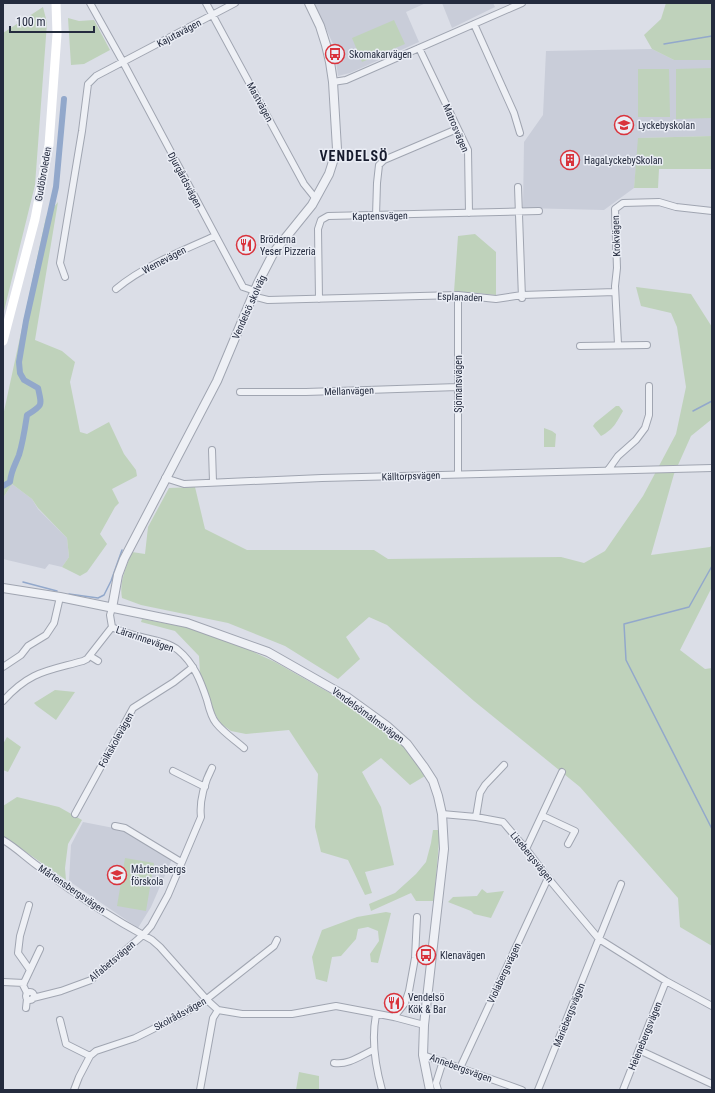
<svg xmlns="http://www.w3.org/2000/svg" width="715" height="1093" viewBox="0 0 715 1093" font-family="'Roboto Condensed',sans-serif">
<style>
.built{fill:#c9cdd9}
.green{fill:#bfd2bb}
.lines{fill:none;stroke-linecap:round;stroke-linejoin:round}
.stream{stroke:#92a8cb;stroke-width:1.5}
.canal{stroke:#92a8cb;stroke-width:6}
.minor-casing{stroke:#a0a5b1;stroke-width:8}
.tertiary-casing{stroke:#a0a5b1;stroke-width:10}
.minor{stroke:#eef0f5;stroke-width:6}
.tertiary{stroke:#eef0f5;stroke-width:8}
.secondary{stroke:#fff;stroke-width:9}
.labels{text-anchor:middle;dominant-baseline:central;stroke-width:3;stroke-linejoin:round;paint-order:stroke}
.street-label{font-size:10px;fill:#242b3e;stroke:#eaedf5}
.poi-label{font-size:10px;fill:#242b3e;stroke:#eaedf5;text-anchor:start}
.district-label{font-size:14px;font-weight:bold;letter-spacing:1px;fill:#171c2e;stroke:#eaedf5}
</style>
<rect width="100%" height="100%" fill="#dbdee7"/>
<path class="built" d="M 314,3 L 426,3 L 406,12 L 419,42 L 350,73 L 338,76 L 334,46 Z
M 442,3 L 493,3 L 495,7 L 452,28 Z
M 652,49 L 674,60 L 712,60 L 712,136 L 639,138 L 634,188 L 604,210 L 523,208 L 524,142 L 543,115 L 546,51 Z
M 12,484 L 32,499 L 38,509 L 67,538 L 69,557 L 62,567 L 49,564 L 45,569 L 3,559 L 3,498 Z
M 83,822 L 124,830 L 172,859 L 151,907 L 138,928 L 69,881 L 71,845 Z"/>
<path class="green" d="M 666,3 L 712,3 L 712,60 L 674,60 L 652,49 L 644,35 L 661,19 Z
M 43,7 L 47,23 L 35,185 L 3,315 L 3,33 Z
M 68,18 L 79,21 L 94,20 L 110,50 L 84,64 L 71,65 Z
M 394,20 L 405,44 L 362,62 L 352,38 Z
M 712,68 L 712,118 L 676,119 L 676,69 Z
M 638,69 L 669,69 L 670,117 L 638,117 Z
M 712,136 L 712,169 L 659,169 L 658,188 L 634,188 L 638,138 Z
M 58,202 L 35,340 L 62,351 L 75,362 L 70,382 L 80,432 L 87,434 L 109,422 L 124,454 L 136,470 L 137,476 L 112,489 L 119,503 L 115,507 L 100,534 L 107,544 L 87,572 L 80,576 L 62,567 L 69,557 L 67,538 L 38,508 L 32,499 L 12,484 L 3,498 L 3,416 L 46,217 Z
M 475,234 L 496,252 L 496,295 L 468,292 L 454,292 L 458,236 Z
M 636,287 L 691,294 L 712,327 L 712,419 L 691,436 L 674,474 L 651,555 L 710,547 L 712,545 L 712,587 L 680,650 L 705,669 L 712,668 L 712,946 L 680,927 L 678,898 L 580,787 L 474,701 L 387,625 L 369,617 L 346,637 L 360,659 L 338,679 L 285,646 L 228,623 L 141,605 L 122,598 C 119,582 126,567 132,552 L 145,554 L 148,527 L 169,488 L 195,487 L 205,529 L 247,550 L 374,550 L 388,559 L 561,557 L 584,563 L 605,551 L 643,496 L 676,434 L 686,387 L 677,327 L 671,313 L 641,306 Z
M 616,406 L 619,406 L 623,411 C 616,423 614,429 601,436 L 593,426 L 595,423 Z
M 544,428 L 552,431 L 556,434 L 555,447 L 544,447 Z
M 142,619 L 185,627 L 226,639 L 275,662 L 337,697 L 385,730 L 406,748 L 425,776 L 410,785 L 381,758 L 362,772 L 381,807 L 394,865 L 365,872 L 372,893 L 365,895 L 348,860 L 321,852 L 315,827 L 318,774 L 289,730 L 246,734 L 231,731 L 220,723 L 214,712 L 200,674 L 199,656 L 175,631 L 141,622 Z
M 55,690 L 75,692 L 56,720 L 37,706 L 34,703 Z
M 7,737 L 21,747 L 8,772 L 3,770 L 3,744 Z
M 17,797 L 59,807 L 82,820 L 68,844 L 65,868 L 66,880 L 3,836 L 3,806 Z
M 433,830 L 440,830 L 434,901 L 416,901 L 411,893 L 371,911 L 369,904 L 395,893 L 416,874 L 426,862 L 431,843 Z
M 125,858 L 154,863 L 146,911 L 117,906 Z
M 482,889 L 487,893 L 504,891 L 491,918 L 474,914 L 471,911 L 448,902 L 453,897 L 477,896 Z
M 386,912 L 391,913 L 378,963 L 371,962 L 370,954 L 379,941 L 378,931 L 368,927 L 358,929 L 356,939 L 341,956 L 332,957 L 327,982 L 316,979 L 312,957 L 322,930 L 357,917 Z
M 299,1072 L 319,1076 L 319,1090 L 296,1090 Z"/>
<g class="lines">
<path class="stream" d="M 664,44 L 712,36
M 693,411 L 712,401
M 712,566 L 689,607 L 624,624 L 626,660 L 712,829
M 23,582 L 57,591
M 69,594 L 98,598 L 104,595 L 111,581 L 122,550"/>
<path class="canal" d="M 3,486 L 10,482 C 11,471 15,465 19,455 C 23,442 25,428 27,415 C 43,405 42,406 38,388 L 24,380 L 20,373 L 19,362 L 26,321 L 56,187 L 64,99"/>
<g class="minor-casing">
<path id="minor" d="M 90,3 L 123,62 L 243,287 L 255,291
M 206,3 L 304,184 L 316,199
M 474,24 L 514,113 L 520,133
M 419,48 L 468,150 L 469,213
M 333,82 L 346,80 L 522,3
M 518,187 L 522,298
M 376,216 L 377,183 L 379,165 L 384,160 L 457,129
M 65,277 L 60,263 L 82,131 L 88,84 L 96,76 L 235,3
M 116,289 C 142,267 183,250 215,236
M 458,295 L 458,474
M 252,296 L 268,300 L 458,295 L 496,299 L 522,295 L 615,292
M 319,299 L 318,229 L 321,220 L 328,216 L 539,211
M 618,344 L 615,286 L 617,268 L 615,209 L 623,203 L 659,202 L 676,207 L 712,211
M 580,346 L 647,345
M 240,392 L 306,392 L 458,387
M 212,450 L 213,482
M 608,470 L 618,456 L 636,440 L 645,428 L 649,415 L 649,386
M 165,478 L 184,484 L 322,478 L 712,468
M 112,627 C 130,638 164,638 178,650 C 194,663 201,682 207,700 C 209,708 211,717 216,723 C 224,733 235,740 244,748
M 90,656 L 98,661
M 3,667 L 21,655 L 28,646 L 46,635 L 54,623 L 60,597
M 3,701 C 30,671 47,671 83,661 L 87,659 L 112,627 L 110,615 L 112,608
M 173,771 L 205,787
M 75,814 L 133,708 L 174,682 L 193,667
M 442,814 L 476,817 L 503,822 L 526,849 L 548,878 L 599,939 L 666,981 L 712,1006
M 543,816 L 575,831 L 568,844
M 476,817 L 480,793 L 485,785 L 504,765
M 115,826 L 125,828 L 181,862
M 3,840 C 17,848 28,860 42,869 C 76,895 115,920 152,940 L 160,947 L 207,1000 L 218,1010
M 526,849 L 562,772
M 29,905 L 20,936 L 18,953 L 30,970
M 3,982 L 24,983
M26 996a4 4 0 1 1 8 0a4 4 0 1 1-8 0Z
M 27,993 L 23,985 L 40,949
M 33,998 L 61,991 L 91,980 L 143,935 L 151,926 L 168,895 L 201,817 C 199,801 205,781 212,768
M 26,1008 L 27,999
M 376,1015 C 371,1040 375,1065 382,1090
M 394,1017 L 405,1003 L 409,991 L 415,958 L 417,917
M 60,1020 L 66,1044 L 90,1056
M 639,1050 L 712,1084
M 423,1055 L 522,1090
M 334,1063 C 349,1065 360,1056 373,1050
M 460,1068 L 548,878
M 74,1090 L 79,1077 L 90,1056 L 96,1051 L 135,1038 L 179,1016 L 203,1002 L 274,946 L 277,940
M 200,1090 L 213,1018 L 218,1010 L 242,1014 L 292,1014 L 336,1006 L 394,1017 L 424,1025
M 438,1090 L 436,1083 L 443,1061
M 538,1090 L 621,884
M 623,1090 L 666,981"/>
</g>
<g class="tertiary-casing">
<path id="tertiary" d="M 3,588 L 60,597 L 187,623 L 268,652 L 347,697 L 387,726 L 407,744 L 424,767 L 433,781 L 438,796 L 442,814 L 444,849 L 424,1025 L 423,1055 L 430,1090
M 112,608 L 118,575 L 124,559 L 217,381 L 258,283 L 274,252 L 312,205 L 329,174 L 337,149 L 333,82 L 330,62 L 326,45 L 320,26 L 309,3"/>
</g>
<use href="#minor" class="minor"/>
<use href="#tertiary" class="tertiary"/>
<path class="secondary" d="M 3,341 L 35,219 L 49,145 L 57,34 L 56,3"/>
</g>
<defs>
<g id="bus-ring" transform="scale(1)"><circle r="9.5" fill="#eaedf5" stroke="#d9333c" stroke-width="1.5"/><path d="M-5-6H5V4H4V6H2V4H-2V6H-4V4H-5ZM-3.5-4V0h7V-4ZM-3.5 1.2v1.5H-2V1.2ZM2 1.2v1.5H3.5V1.2Z" fill="#d9333c"/></g>
<g id="school-ring" transform="scale(1)"><circle r="9.5" fill="#eaedf5" stroke="#d9333c" stroke-width="1.5"/><path d="M0-5L7-2L0 1L-7-2ZM-4 1L0 2.5L4 1V4Q0 6-4 4Z" fill="#d9333c"/></g>
<g id="building-ring" transform="scale(1)"><circle r="9.5" fill="#eaedf5" stroke="#d9333c" stroke-width="1.5"/><path d="M-4-6H4V6H1V3H-1V6H-4ZM-2.5-4.3h1.7v1.8h-1.7ZM.8-4.3h1.7v1.8H.8ZM-2.5-1h1.7V.8h-1.7ZM.8-1h1.7V.8H.8Z" fill="#d9333c"/></g>
<g id="restaurant-ring" transform="scale(1)"><circle r="9.5" fill="#eaedf5" stroke="#d9333c" stroke-width="1.5"/><path d="M-5-6h1v4h1v-4h1v4h1v-4h1v5L-1.5 .5V6h-2V.5L-5-1ZM5-6V6H3V1.5H1.5Q1.5-4 5-6Z" fill="#d9333c"/></g>
</defs>
<g fill-rule="evenodd">
<use href="#bus-ring" x="335" y="54"/>
<use href="#school-ring" x="624" y="125"/>
<use href="#building-ring" x="570" y="160"/>
<use href="#restaurant-ring" x="246" y="245"/>
<use href="#school-ring" x="117" y="875"/>
<use href="#bus-ring" x="426" y="955"/>
<use href="#restaurant-ring" x="394" y="1003"/>
</g>
<g class="labels">
<g class="street-label">
<text transform="translate(179 33) rotate(-28)">Kajutavägen</text>
<text transform="translate(260 102) rotate(61)">Mastvägen</text>
<text transform="translate(456 128) rotate(67)">Matrosvägen</text>
<text transform="translate(43 174) rotate(-80)">Gudöbroleden</text>
<text transform="translate(185 180) rotate(62)">Djurgårdsvägen</text>
<text transform="translate(380 216) rotate(-1)">Kaptensvägen</text>
<text transform="translate(616 236) rotate(-92)">Krokvägen</text>
<text transform="translate(164 260) rotate(-28)">Wemevägen</text>
<text transform="translate(460 297) rotate(2)">Esplanaden</text>
<text transform="translate(249 307) rotate(-66)">Vendelsö skolväg</text>
<text transform="translate(458 384) rotate(-90)">Sjömansvägen</text>
<text transform="translate(349 391) rotate(-2)">Mellanvägen</text>
<text transform="translate(411 476) rotate(-2)">Källtorpsvägen</text>
<text transform="translate(145 639) rotate(19)">Lärarinnevägen</text>
<text transform="translate(368 715) rotate(36)">Vendelsömalmsvägen</text>
<text transform="translate(116 740) rotate(-61)">Folkskolevägen</text>
<text transform="translate(532 857) rotate(51)">Lisebergsvägen</text>
<text transform="translate(72 889) rotate(34)">Mårtensbergsvägen</text>
<text transform="translate(112 961) rotate(-40)">Alfabetsvägen</text>
<text transform="translate(504 973) rotate(-65)">Violabergsvägen</text>
<text transform="translate(180 1014) rotate(-29)">Skolrådsvägen</text>
<text transform="translate(569 1015) rotate(-68)">Mariebergsvägen</text>
<text transform="translate(645 1036) rotate(-68)">Helenebergsvägen</text>
<text transform="translate(461 1068) rotate(20)">Annebergsvägen</text>
</g>
<g class="poi-label">
<text x="349" y="54">Skomakarvägen</text>
<text x="638" y="125">Lyckebyskolan</text>
<text x="584" y="160">HagaLyckebySkolan</text>
<text x="260" y="239">Bröderna<tspan x="260" dy="12">Yeser Pizzeria</tspan></text>
<text x="131" y="869">Mårtensbergs<tspan x="131" dy="12">förskola</tspan></text>
<text x="440" y="955">Klenavägen</text>
<text x="408" y="997">Vendelsö<tspan x="408" dy="12">Kök &amp; Bar</tspan></text>
</g>
<g class="district-label">
<text x="354" y="156">VENDELSÖ</text>
</g>
</g>
<rect width="715" height="1093" fill="none" stroke="#242b3e" stroke-width="8"/>
<path d="M10 26v6h84v-6" fill="none" stroke="#242b3e" stroke-width="2"/>
<text x="16" y="26" font-size="12" fill="#242b3e" stroke="#eaedf5" stroke-width="3" paint-order="stroke">100 m</text>
</svg>
